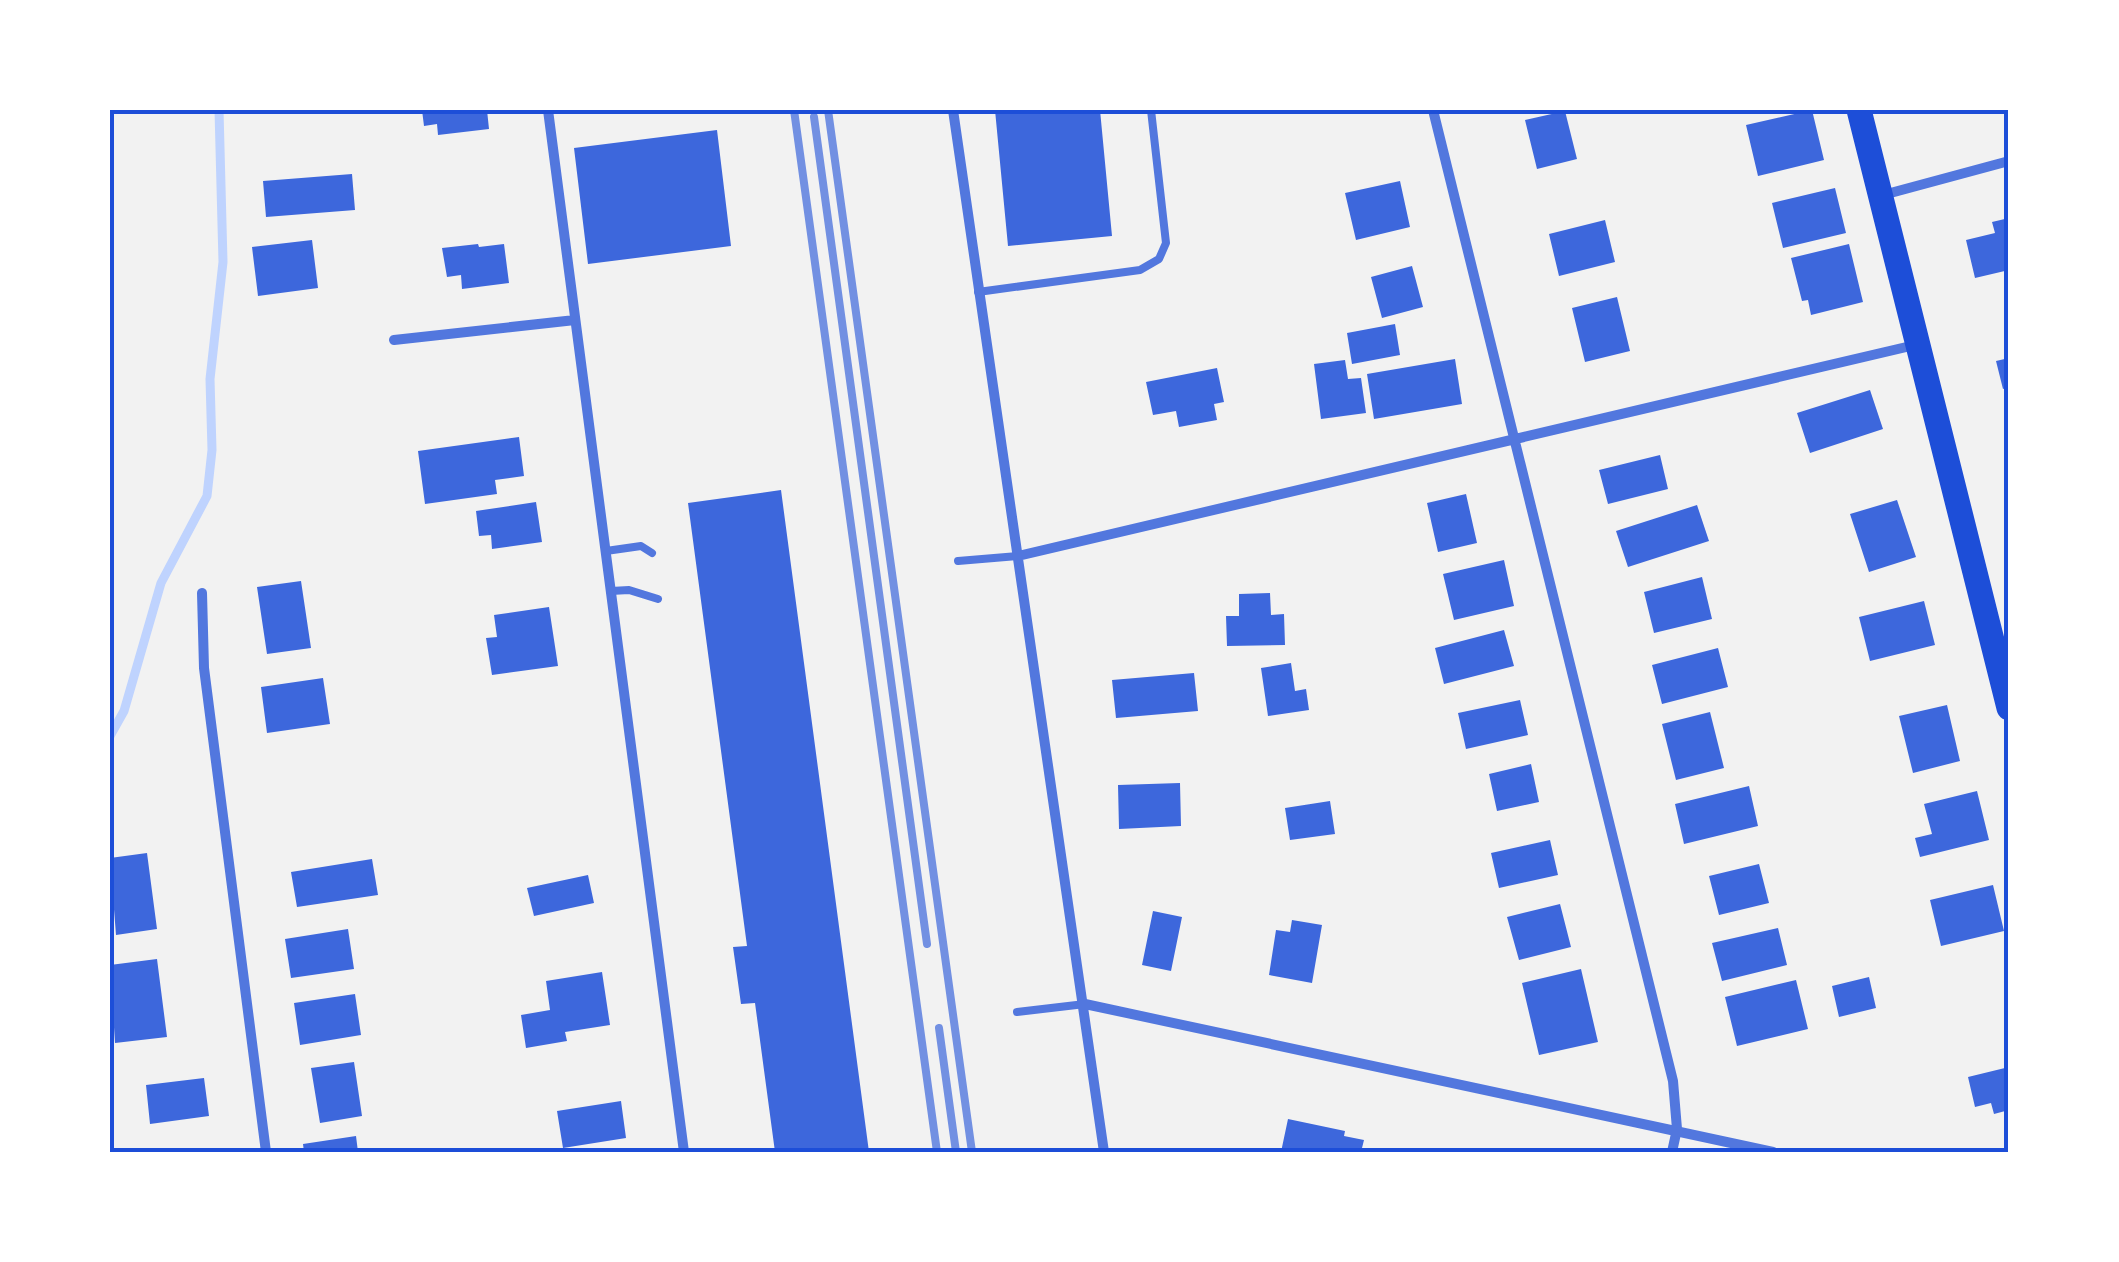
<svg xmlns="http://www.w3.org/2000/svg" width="2119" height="1262" viewBox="0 0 2119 1262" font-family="'Varela Round',sans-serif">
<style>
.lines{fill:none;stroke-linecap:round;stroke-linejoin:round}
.stream{stroke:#bfd3fe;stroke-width:9}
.building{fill:#3d67dc}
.service{stroke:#5277de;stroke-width:8}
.minor{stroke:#5277de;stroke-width:10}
.primary{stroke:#1d4ed8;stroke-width:25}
.rail{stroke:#7290e2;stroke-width:8}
.neatline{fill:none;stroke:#1d4ed8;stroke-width:4}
</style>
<rect width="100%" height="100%" fill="#f2f2f2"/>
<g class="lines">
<path class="stream" d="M 110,736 L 124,711 L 161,583 L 207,496 L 212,450 L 210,379 L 223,262 L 219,110"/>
</g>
<path class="building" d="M 422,110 L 487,110 L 489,129 L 438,135 L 437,124 L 424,126 Z
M 995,110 L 1100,110 L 1112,236 L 1008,246 Z
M 1812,110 L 1824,160 L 1758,176 L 1746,125 Z
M 1565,111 L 1577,159 L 1537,169 L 1525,120 Z
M 717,130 L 731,246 L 588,264 L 574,148 Z
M 352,174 L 355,210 L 266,217 L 263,181 Z
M 1400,181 L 1410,227 L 1356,240 L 1345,193 Z
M 1835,188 L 1846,233 L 1783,248 L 1772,203 Z
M 2009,218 L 2009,270 L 1975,278 L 1966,240 L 1995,233 L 1992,222 Z
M 1605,220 L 1615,262 L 1559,276 L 1549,234 Z
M 312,240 L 318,288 L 258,296 L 252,247 Z
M 478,244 L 479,247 L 504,244 L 509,283 L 462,289 L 461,275 L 447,277 L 442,248 Z
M 1849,244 L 1863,302 L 1811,315 L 1808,300 L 1802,301 L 1791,258 Z
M 1412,266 L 1423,307 L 1382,318 L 1371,277 Z
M 1617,297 L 1630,351 L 1585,362 L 1572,308 Z
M 1395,324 L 1400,355 L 1352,364 L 1347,333 Z
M 2009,358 L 2009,387 L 2003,389 L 1996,361 Z
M 1455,359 L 1462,404 L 1374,419 L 1367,374 Z
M 1345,360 L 1348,379 L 1361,378 L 1366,413 L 1321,419 L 1314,364 Z
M 1217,368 L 1224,402 L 1214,404 L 1217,420 L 1179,427 L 1176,411 L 1153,415 L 1146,382 Z
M 1870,390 L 1883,429 L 1810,453 L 1797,413 Z
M 519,437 L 524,476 L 495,480 L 497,494 L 425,504 L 418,451 Z
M 1660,455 L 1668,489 L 1608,504 L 1599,470 Z
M 781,490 L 869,1152 L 775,1152 L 755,1003 L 741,1004 L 733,947 L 747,946 L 688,503 Z
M 1466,494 L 1477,543 L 1438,552 L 1427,503 Z
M 1897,500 L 1916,557 L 1869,572 L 1850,514 Z
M 536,502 L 542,542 L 492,549 L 491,535 L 479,536 L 476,511 Z
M 1697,505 L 1709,541 L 1628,567 L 1616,531 Z
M 1504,560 L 1514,606 L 1454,620 L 1443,574 Z
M 1702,577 L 1712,619 L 1654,633 L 1644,592 Z
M 301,581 L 311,648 L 267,654 L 257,587 Z
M 1270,593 L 1271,615 L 1284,614 L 1285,645 L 1227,646 L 1226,616 L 1239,616 L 1239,594 Z
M 1924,601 L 1935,645 L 1870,661 L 1859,617 Z
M 549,607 L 558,666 L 492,675 L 486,638 L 497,637 L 494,615 Z
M 1504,630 L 1514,666 L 1444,684 L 1435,648 Z
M 1718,648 L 1728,687 L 1662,704 L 1652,665 Z
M 1291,663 L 1295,691 L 1306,689 L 1309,710 L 1268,716 L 1261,668 Z
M 1194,673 L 1198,711 L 1116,718 L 1112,680 Z
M 323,678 L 330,724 L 267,733 L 261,687 Z
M 1520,700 L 1528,735 L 1466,749 L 1458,713 Z
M 1947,705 L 1960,761 L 1913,773 L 1899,716 Z
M 1710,712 L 1724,768 L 1676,780 L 1662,724 Z
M 1531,764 L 1539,802 L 1497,811 L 1489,774 Z
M 1180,783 L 1181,826 L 1119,829 L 1118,785 Z
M 1749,786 L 1758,826 L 1684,844 L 1675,804 Z
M 1977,791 L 1989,840 L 1920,857 L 1915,838 L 1932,834 L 1924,804 Z
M 1330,801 L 1335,834 L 1290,840 L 1285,808 Z
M 1550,840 L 1558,875 L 1499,888 L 1491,853 Z
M 147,853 L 157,929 L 116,935 L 110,858 Z
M 372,859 L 378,895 L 297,907 L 291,872 Z
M 1759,864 L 1769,903 L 1719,915 L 1709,876 Z
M 588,875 L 594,903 L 534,916 L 527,888 Z
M 1993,885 L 2004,931 L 1941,946 L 1930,900 Z
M 1560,904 L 1571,947 L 1519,960 L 1507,917 Z
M 1153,911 L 1182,917 L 1171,971 L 1142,965 Z
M 1292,920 L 1322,925 L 1312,983 L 1269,975 L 1276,930 L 1290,932 Z
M 1778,928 L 1787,965 L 1722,981 L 1712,943 Z
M 348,929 L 354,969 L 291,978 L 285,939 Z
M 157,959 L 167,1037 L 115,1043 L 110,965 Z
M 1581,969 L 1598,1042 L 1539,1055 L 1522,983 Z
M 602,972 L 610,1025 L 565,1032 L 567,1041 L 526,1048 L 521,1015 L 550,1010 L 546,981 Z
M 1869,977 L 1876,1008 L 1839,1017 L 1832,986 Z
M 1796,980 L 1808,1029 L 1737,1046 L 1725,997 Z
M 355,994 L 361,1035 L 300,1045 L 294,1003 Z
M 354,1062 L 362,1116 L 320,1123 L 311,1068 Z
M 2009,1067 L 2009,1110 L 1994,1114 L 1991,1103 L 1975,1107 L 1968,1077 Z
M 204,1078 L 209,1116 L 150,1124 L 146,1085 Z
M 621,1101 L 626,1138 L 563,1148 L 557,1111 Z
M 1288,1119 L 1345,1131 L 1344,1136 L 1364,1140 L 1361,1152 L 1281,1152 Z
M 356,1136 L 358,1152 L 304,1152 L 303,1144 Z"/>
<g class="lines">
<path class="service" d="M 978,292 L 1140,270 L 1159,259 L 1166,243 L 1151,110
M 606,551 L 641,546 L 652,553
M 958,561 L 1018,556
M 611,591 L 629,590 L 658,599
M 1017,1012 L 1085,1004"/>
<path class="minor" d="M 548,110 L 684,1152
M 953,110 L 1104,1152
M 1433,110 L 1673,1081 L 1677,1129 L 1672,1152
M 1883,195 L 2009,161
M 394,340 L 575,320
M 1018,556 L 1915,345
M 202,593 L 204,668 L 266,1152
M 1085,1004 L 1773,1152"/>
<path class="primary" d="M 1859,110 L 2009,708"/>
<path class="rail" d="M 794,110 L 937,1152
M 828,110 L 972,1152
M 814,117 L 927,944
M 939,1028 L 956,1152"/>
</g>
<rect width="2119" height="1262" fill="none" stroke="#ffffff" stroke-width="225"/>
<rect x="112" y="112" width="1894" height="1038" class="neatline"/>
</svg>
